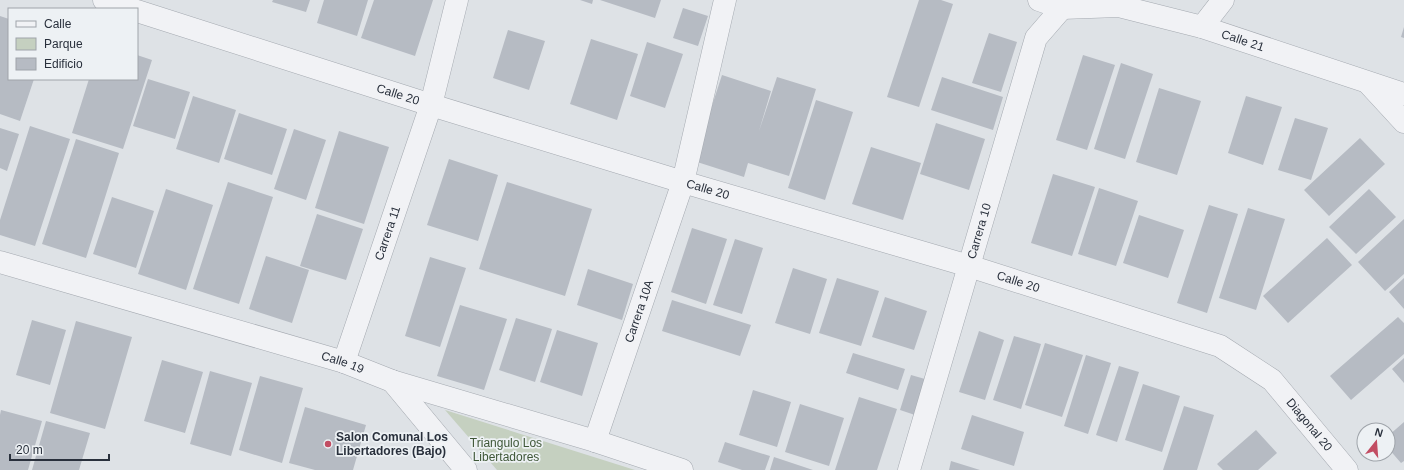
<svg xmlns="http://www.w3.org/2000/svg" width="1404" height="470" viewBox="0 0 1404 470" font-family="Arial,sans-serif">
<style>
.green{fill:#c5d0c0}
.building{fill:#b6bbc3}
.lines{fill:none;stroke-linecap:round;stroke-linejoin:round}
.street-casing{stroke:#a4a9b0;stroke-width:23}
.street{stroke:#f1f2f5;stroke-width:22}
.poi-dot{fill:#c24d63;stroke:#edf1f4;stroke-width:1.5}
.labels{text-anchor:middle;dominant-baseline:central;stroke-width:3.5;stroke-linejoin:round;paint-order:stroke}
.street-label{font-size:12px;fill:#29303c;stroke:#edf1f4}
.poi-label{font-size:12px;font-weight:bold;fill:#29303c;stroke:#edf1f4;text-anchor:start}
.park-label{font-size:12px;fill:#3e5637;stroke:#edf1f4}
</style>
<rect width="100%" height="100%" fill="#dee2e6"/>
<path class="green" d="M 445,410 L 635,470 L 497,470 Z"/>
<path class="building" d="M 273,0 L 310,0 L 306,12 L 272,2 Z
M 324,0 L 368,0 L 357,36 L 317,23 Z
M 374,0 L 433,0 L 415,56 L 361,38 Z
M 580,0 L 593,0 L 592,4 Z
M 600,0 L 661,0 L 655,18 Z
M 919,0 L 941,0 L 953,4 L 919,107 L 887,97 Z
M 683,8 L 708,16 L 698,46 L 673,38 Z
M 0,16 L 9,19 L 9,79 L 34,79 L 20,121 L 0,114 Z
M 1404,27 L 1404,38 L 1401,37 Z
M 508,30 L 545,41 L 529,90 L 493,78 Z
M 989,33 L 1017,42 L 1001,92 L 972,83 Z
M 591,39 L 638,54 L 617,120 L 570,104 Z
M 647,42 L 683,54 L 665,108 L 630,96 Z
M 137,55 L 152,60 L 123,149 L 72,133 L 89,79 L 137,79 Z
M 1083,55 L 1115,65 L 1087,150 L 1056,140 Z
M 1121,63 L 1153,74 L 1125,159 L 1094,149 Z
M 722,75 L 771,91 L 759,131 L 777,77 L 816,89 L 789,176 L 748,163 L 744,177 L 694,161 Z
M 942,77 L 1003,97 L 993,130 L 931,110 Z
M 148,79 L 190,92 L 175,139 L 133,126 Z
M 1159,88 L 1201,101 L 1177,175 L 1136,162 Z
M 193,96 L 236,110 L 219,163 L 176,149 Z
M 1246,96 L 1282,107 L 1263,165 L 1228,153 Z
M 816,100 L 853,112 L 825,200 L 788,188 Z
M 239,113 L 287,129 L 272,175 L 224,159 Z
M 1295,118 L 1328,128 L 1311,180 L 1278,170 Z
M 936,123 L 985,139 L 969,190 L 920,174 Z
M 30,126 L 70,139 L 35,246 L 0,235 L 0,220 Z
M 0,128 L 19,134 L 7,171 L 0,168 Z
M 294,129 L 326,140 L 306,200 L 274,189 Z
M 339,131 L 389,147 L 364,224 L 315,208 Z
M 1360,138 L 1385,164 L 1329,216 L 1304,190 Z
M 76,139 L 119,153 L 86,258 L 42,244 Z
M 871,147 L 921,163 L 903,220 L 852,204 Z
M 449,159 L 498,175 L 478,241 L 427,225 Z
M 1053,174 L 1095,187 L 1072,256 L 1031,243 Z
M 228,182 L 273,197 L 239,304 L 193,289 Z
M 507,182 L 592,209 L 565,296 L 479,269 Z
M 1099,188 L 1138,201 L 1116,266 L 1078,254 Z
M 166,189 L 213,205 L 186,290 L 138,274 Z
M 1369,189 L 1396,217 L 1356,254 L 1329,227 Z
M 112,197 L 154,211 L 136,268 L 93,254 Z
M 1209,205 L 1238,214 L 1207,313 L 1177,303 Z
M 1248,208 L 1285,219 L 1256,310 L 1219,298 Z
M 317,214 L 363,229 L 346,280 L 300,266 Z
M 1139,215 L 1184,230 L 1168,278 L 1123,263 Z
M 1404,219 L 1404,274 L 1385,291 L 1358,262 Z
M 692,228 L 727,239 L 706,304 L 671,292 Z
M 1327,238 L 1352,265 L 1288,323 L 1263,296 Z
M 735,239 L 763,248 L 742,314 L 713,305 Z
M 266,256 L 309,270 L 292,323 L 249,309 Z
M 430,257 L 466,268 L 440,347 L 405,336 Z
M 793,268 L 827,279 L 810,334 L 775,323 Z
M 588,269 L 633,284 L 622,320 L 577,305 Z
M 837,278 L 879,291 L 861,346 L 819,333 Z
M 1404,278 L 1404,309 L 1389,292 Z
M 885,297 L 927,311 L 914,350 L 872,337 Z
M 672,300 L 751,325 L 740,356 L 662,331 Z
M 460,305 L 507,319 L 484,390 L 437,376 Z
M 1398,317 L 1404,323 L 1404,354 L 1351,400 L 1330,376 Z
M 516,318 L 552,329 L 535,382 L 499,370 Z
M 32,320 L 66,330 L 50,385 L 16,375 Z
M 76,321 L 132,337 L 105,429 L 50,413 Z
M 557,330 L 598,343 L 582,396 L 540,382 Z
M 979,331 L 1004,340 L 985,400 L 959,392 Z
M 1014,336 L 1041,344 L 1021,409 L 993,400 Z
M 1045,343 L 1083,355 L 1062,417 L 1025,405 Z
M 853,353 L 905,369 L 898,390 L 846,373 Z
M 1086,355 L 1111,363 L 1088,434 L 1064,426 Z
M 1404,358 L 1404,383 L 1392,369 Z
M 162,360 L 203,372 L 185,433 L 144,421 Z
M 1119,366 L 1139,372 L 1117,442 L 1096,435 Z
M 210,371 L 252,383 L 231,456 L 190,444 Z
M 911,375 L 932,381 L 921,417 L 900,410 Z
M 260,376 L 303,388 L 282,463 L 239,450 Z
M 1143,384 L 1180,396 L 1162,452 L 1125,440 Z
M 753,390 L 791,402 L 777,447 L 739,435 Z
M 859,397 L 897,409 L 877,470 L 835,470 Z
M 800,404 L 844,418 L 829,466 L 785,452 Z
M 1184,406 L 1214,415 L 1197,470 L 1163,470 Z
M 305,407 L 366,425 L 353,470 L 315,470 L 289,463 Z
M 1,410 L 42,421 L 28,470 L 0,470 L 0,415 Z
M 972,415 L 1024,432 L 1014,466 L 961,449 Z
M 46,421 L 90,433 L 79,470 L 32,470 Z
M 1404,422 L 1404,461 L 1401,463 L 1388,448 L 1388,436 Z
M 1256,430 L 1277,453 L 1258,470 L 1223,470 L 1217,464 Z
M 725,442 L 770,456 L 765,470 L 742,470 L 718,462 Z
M 774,457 L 813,470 L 770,470 Z
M 951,461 L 980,470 L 949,470 Z"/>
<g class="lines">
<g class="street-casing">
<g id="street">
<path d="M 104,0 L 132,9"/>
<path id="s1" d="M 1039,0 L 1062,8 L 1119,6 L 1202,27 L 1404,94"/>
<path id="s2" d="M 137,11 L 431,105 L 683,182 L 969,266 L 1220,346 L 1272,380 L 1347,470"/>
<path d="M 1202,27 L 1223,0"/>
<path d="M 1369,84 L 1404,122"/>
<path id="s3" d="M 0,262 L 344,362 L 392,381 L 595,441 L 682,470"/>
<path id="s4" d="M 344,362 L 431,105 L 457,0"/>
<path d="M 392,381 L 466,470"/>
<path id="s5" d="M 595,441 L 683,182 L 725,0"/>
<path id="s6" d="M 909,470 L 1036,38 L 1062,8 L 1064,0"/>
</g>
</g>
<use href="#street" class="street"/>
</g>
<circle class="poi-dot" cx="328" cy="444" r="4"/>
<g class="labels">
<g class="street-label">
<text stroke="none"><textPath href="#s1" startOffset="210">Calle 21</textPath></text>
<text stroke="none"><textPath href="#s2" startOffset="274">Calle 20</textPath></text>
<text stroke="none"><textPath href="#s2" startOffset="598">Calle 20</textPath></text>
<text stroke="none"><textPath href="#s6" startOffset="249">Carrera 10</textPath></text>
<text stroke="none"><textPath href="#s4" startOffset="136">Carrera 11</textPath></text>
<text stroke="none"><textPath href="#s2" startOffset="922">Calle 20</textPath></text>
<text stroke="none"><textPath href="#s5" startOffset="137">Carrera 10A</textPath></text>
<text stroke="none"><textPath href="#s3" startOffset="357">Calle 19</textPath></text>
<text stroke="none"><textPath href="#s2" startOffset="1254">Diagonal 20</textPath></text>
</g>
<g class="poi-label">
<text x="336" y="437">Salon Comunal Los<tspan x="336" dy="14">Libertadores (Bajo)</tspan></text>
</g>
<g class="park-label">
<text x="506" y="443">Triangulo Los<tspan x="506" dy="14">Libertadores</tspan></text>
</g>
</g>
<rect x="8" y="8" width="130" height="72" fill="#edf1f4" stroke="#9fa4aa"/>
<rect x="16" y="21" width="20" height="6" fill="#f1f2f5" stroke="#9fa4aa"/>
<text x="44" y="28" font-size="12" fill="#29303c">Calle</text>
<rect x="16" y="38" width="20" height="12" fill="#c5d0c0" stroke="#9fa4aa"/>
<text x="44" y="48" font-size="12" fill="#29303c">Parque</text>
<rect x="16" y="58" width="20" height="12" fill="#b6bbc3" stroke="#9fa4aa"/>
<text x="44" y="68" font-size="12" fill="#29303c">Edificio</text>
<g transform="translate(1376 442) rotate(17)"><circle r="19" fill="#edf1f4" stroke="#9fa4aa"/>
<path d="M0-3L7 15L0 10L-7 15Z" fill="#c24d63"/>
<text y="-6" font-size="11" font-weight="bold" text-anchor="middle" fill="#29303c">N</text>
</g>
<path d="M10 454v6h99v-6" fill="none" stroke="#29303c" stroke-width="2"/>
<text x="16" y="454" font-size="12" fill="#29303c" stroke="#edf1f4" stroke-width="3" paint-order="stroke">20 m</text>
</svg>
